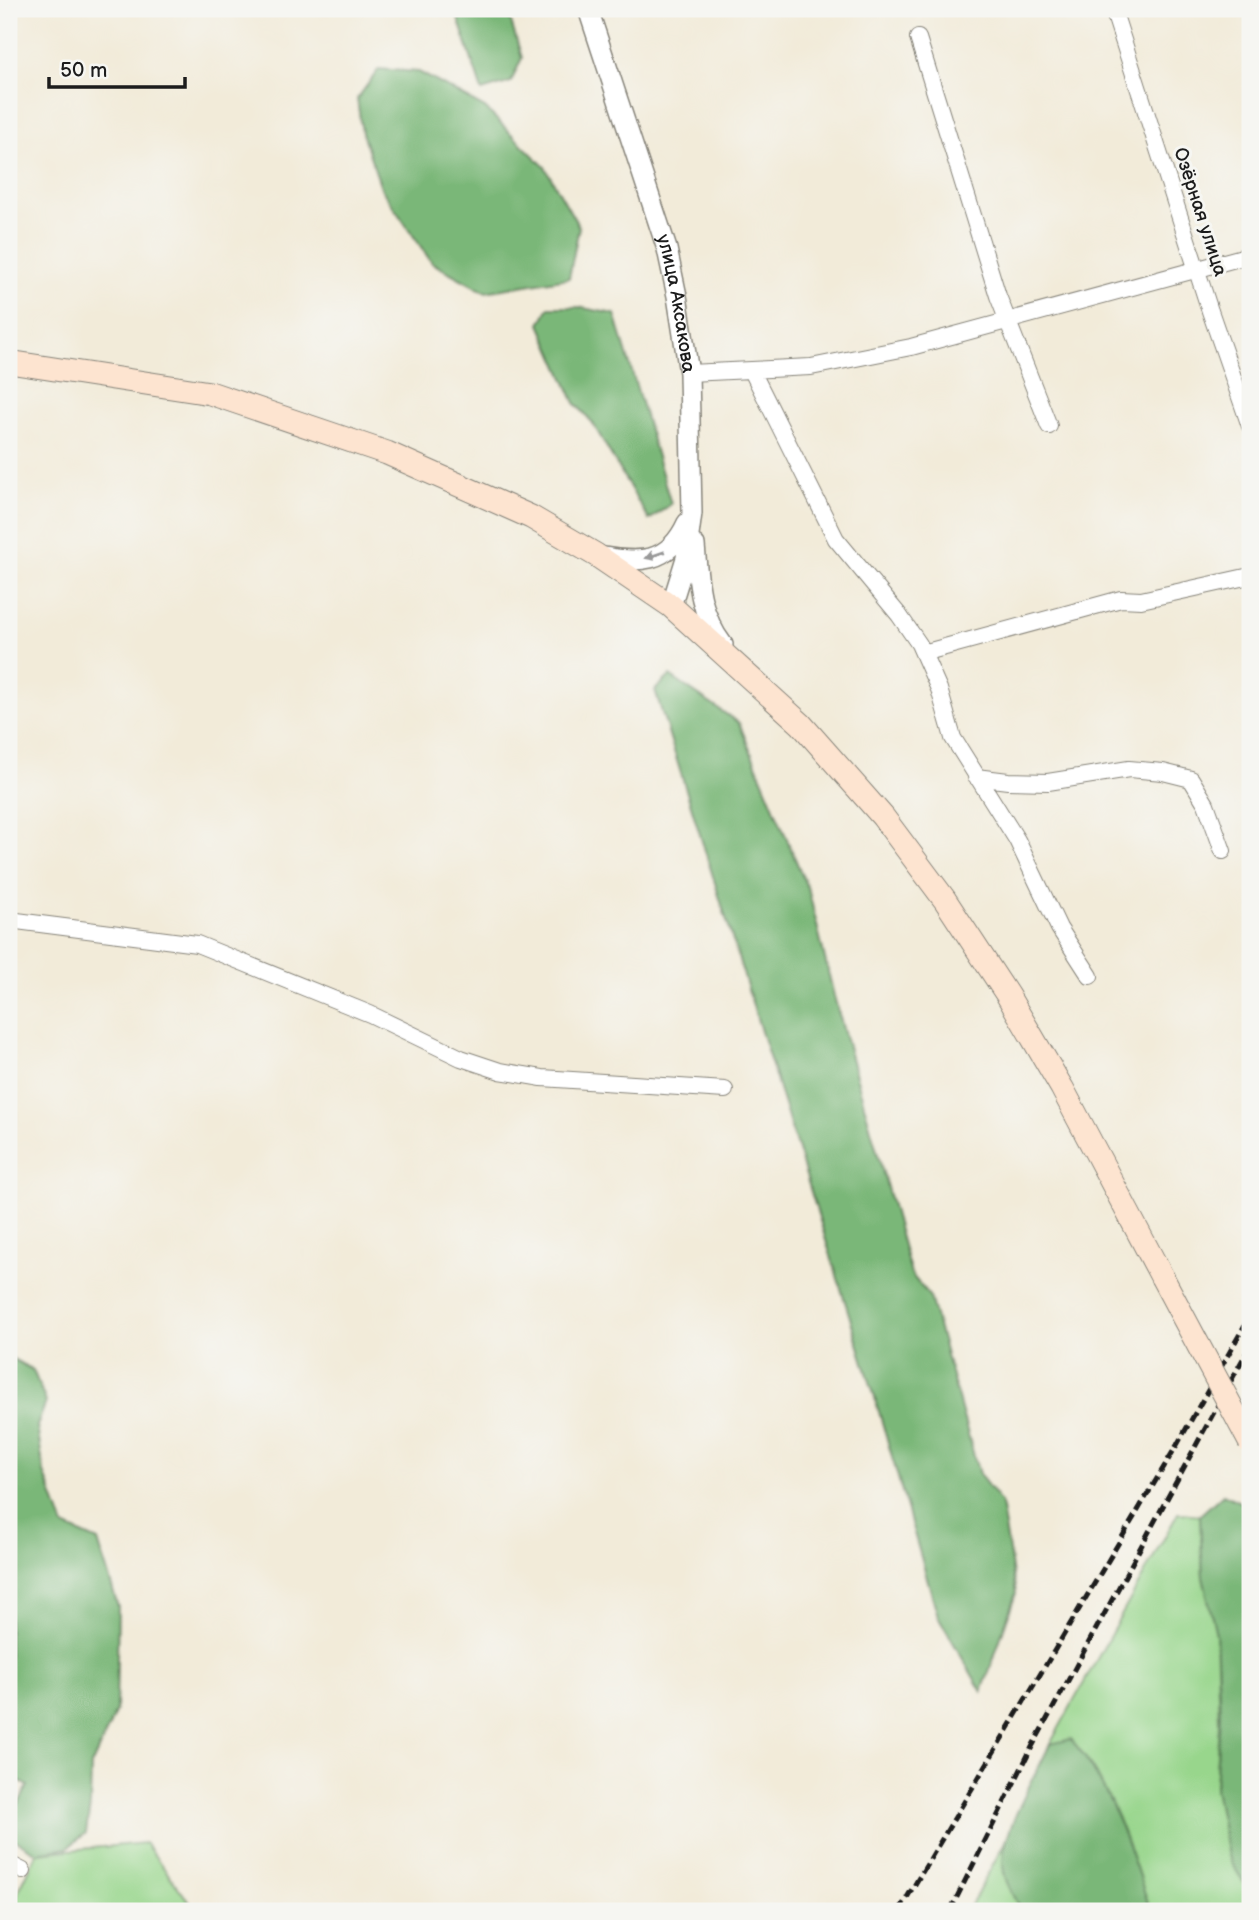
<svg xmlns="http://www.w3.org/2000/svg" width="1259" height="1920" viewBox="0 0 1259 1920" font-family="'Balsamiq Sans',sans-serif">
<style>
.green{fill:#98d68c;stroke:#5a7954;stroke-width:2}
.forest{fill:#7ab778;stroke:#4b6a4a;stroke-width:2}
.lines{fill:none;stroke-linecap:round;stroke-linejoin:round}
.minor-casing{stroke:#87847a;stroke-width:18}
.tertiary-casing{stroke:#87847a;stroke-width:22}
.secondary-casing{stroke:#87847a;stroke-width:25}
.minor{stroke:#fff;stroke-width:16}
.tertiary{stroke:#fff;stroke-width:19}
.secondary{stroke:#fde4d0;stroke-width:23}
.rail{stroke:#1c1c1c;stroke-width:5;stroke-dasharray:10 5;stroke-linecap:butt}
.secondary-bridge-casing{stroke:#87847a;stroke-width:25;stroke-linecap:butt}
.secondary-bridge{stroke:#fde4d0;stroke-width:23}
.oneway{fill:#999}
.labels{text-anchor:middle;dominant-baseline:central;stroke-width:6;stroke-linejoin:round;paint-order:stroke}
.street-label{font-size:19px;fill:#1c1c1c;stroke:#f6f6f2}
</style>
<rect width="100%" height="100%" fill="#f6f6f2"/>
<filter id="ink" filterUnits="userSpaceOnUse"><feTurbulence type="fractalNoise" baseFrequency=".0143" numOctaves="2"/><feDisplacementMap in="SourceGraphic" scale="14" xChannelSelector="R" yChannelSelector="G"/><feConvolveMatrix kernelMatrix="1 2 1 2 8 2 1 2 1" color-interpolation-filters="sRGB"/></filter>
<filter id="wash" filterUnits="userSpaceOnUse"><feTurbulence type="fractalNoise" baseFrequency=".00686" numOctaves="4" result="noise"/><feDisplacementMap in="SourceGraphic" scale="28" xChannelSelector="R" yChannelSelector="G"/><feGaussianBlur stdDeviation="1.57" result="paint"/><feColorMatrix in="noise" values="0 0 0 0 0 0 0 0 0 0 0 0 0 0 0 0 0 1.4 0 .05"/><feComposite in="paint" operator="in"/></filter>
<g filter="url(#wash)">
<rect width="100%" height="100%" fill="#f2ebd9"/>
<path class="green" d="M 1178,1513 L 1200,1515 L 1203,1577 L 1216,1633 L 1219,1723 L 1215,1788 L 1228,1856 L 1249,1889 L 1250,1911 L 1151,1911 L 1117,1817 L 1050,1744 Z
M 1009,1834 C 1002,1870 1004,1879 1021,1911 L 968,1911 Z
M 145,1843 L 196,1911 L 9,1911 L 37,1853 Z"/>
<path class="forest" d="M 455,9 L 507,9 L 522,58 L 511,82 L 482,91 Z
M 379,69 L 419,72 L 485,108 L 545,167 L 579,227 L 569,278 L 485,292 L 432,263 L 382,190 L 362,133 L 357,99 Z
M 549,307 L 578,307 L 615,314 L 671,504 L 649,520 L 592,422 L 575,403 L 540,324 Z
M 670,676 L 739,723 L 809,892 L 834,996 L 911,1274 L 930,1297 L 979,1474 L 1001,1503 L 1016,1593 L 982,1692 L 938,1616 L 875,1398 L 655,690 Z
M 9,1357 L 33,1370 L 46,1402 L 37,1426 L 44,1472 L 64,1526 L 98,1541 L 118,1607 L 116,1711 L 91,1766 L 90,1806 L 86,1833 L 67,1848 L 37,1853 L 9,1836 L 9,1821 L 28,1786 L 9,1775 Z
M 1223,1494 L 1246,1505 L 1250,1513 L 1250,1894 L 1228,1856 L 1215,1788 L 1220,1715 L 1216,1634 L 1203,1577 L 1200,1515 Z
M 1071,1739 C 1113,1788 1130,1852 1151,1911 L 1021,1911 C 1013,1896 1002,1878 1003,1860 C 1005,1826 1036,1775 1050,1744 Z"/>
</g>
<g filter="url(#ink)">
<g class="lines">
<g class="minor-casing">
<path id="minor" d="M 1113,9 L 1210,311 L 1250,426
M 918,38 L 998,296 L 1049,426
M 752,371 L 836,539 L 899,615 L 919,644 L 939,689 L 953,738 L 1017,840 L 1059,928 L 1090,976
M 689,373 L 811,367 L 911,347 L 1250,255
M 923,653 L 1121,599 L 1141,600 L 1250,576
M 976,777 L 1008,781 L 1048,782 L 1129,769 L 1163,772 L 1191,779 L 1206,804 L 1223,851
M 9,920 L 197,944 L 370,1014 L 461,1058 L 500,1071 L 542,1078 L 725,1090
M 9,1864 L 23,1871"/>
</g>
<g class="tertiary-casing">
<g id="tertiary">
<path id="s1" d="M 588,9 L 667,249 L 677,296 L 689,373 L 692,513 L 686,558 L 671,606"/>
<path d="M 695,545 C 698,582 700,615 723,645"/>
<path d="M 598,556 C 639,563 668,565 687,523"/>
</g>
</g>
<g class="secondary-casing">
<path id="secondary" d="M 9,362 L 210,393 L 387,453 L 531,517 L 596,555 L 671,606 L 801,724 L 883,817 L 945,900 L 1008,996 L 1062,1088 L 1162,1277"/>
</g>
<use href="#minor" class="minor"/>
<use href="#tertiary" class="tertiary"/>
<use href="#secondary" class="secondary"/>
<path class="rail" d="M 899,1911 L 1177,1445 L 1250,1316
M 950,1911 L 1033,1745 L 1250,1346"/>
<g class="secondary-bridge-casing">
<path id="secondary-bridge" d="M 1162,1277 L 1250,1442"/>
</g>
<use href="#secondary-bridge" class="secondary-bridge"/>
</g>
<defs><path id="oneway-solid" d="M-6-.8H1V-3.2L6.5 0L1 3.2V.8H-6Z" transform="scale(1.75)"/></defs>
<use class="oneway" href="#oneway-solid" transform="translate(655 555) rotate(161)"/>
</g>
<g class="labels">
<g class="street-label">
<text transform="translate(1200 212) rotate(72)">Озёрная улица</text>
<text stroke="none"><textPath href="#s1" startOffset="308">улица Аксакова</textPath></text>
</g>
</g>
<rect width="1259" height="1920" fill="none" stroke="#f6f6f2" stroke-width="35"/>
<path d="M49 77v10h136v-10" fill="none" stroke="#1c1c1c" stroke-width="3.5"/>
<text x="60" y="77" font-size="21" fill="#1c1c1c" stroke="#f6f6f2" stroke-width="5" paint-order="stroke">50 m</text>
</svg>
